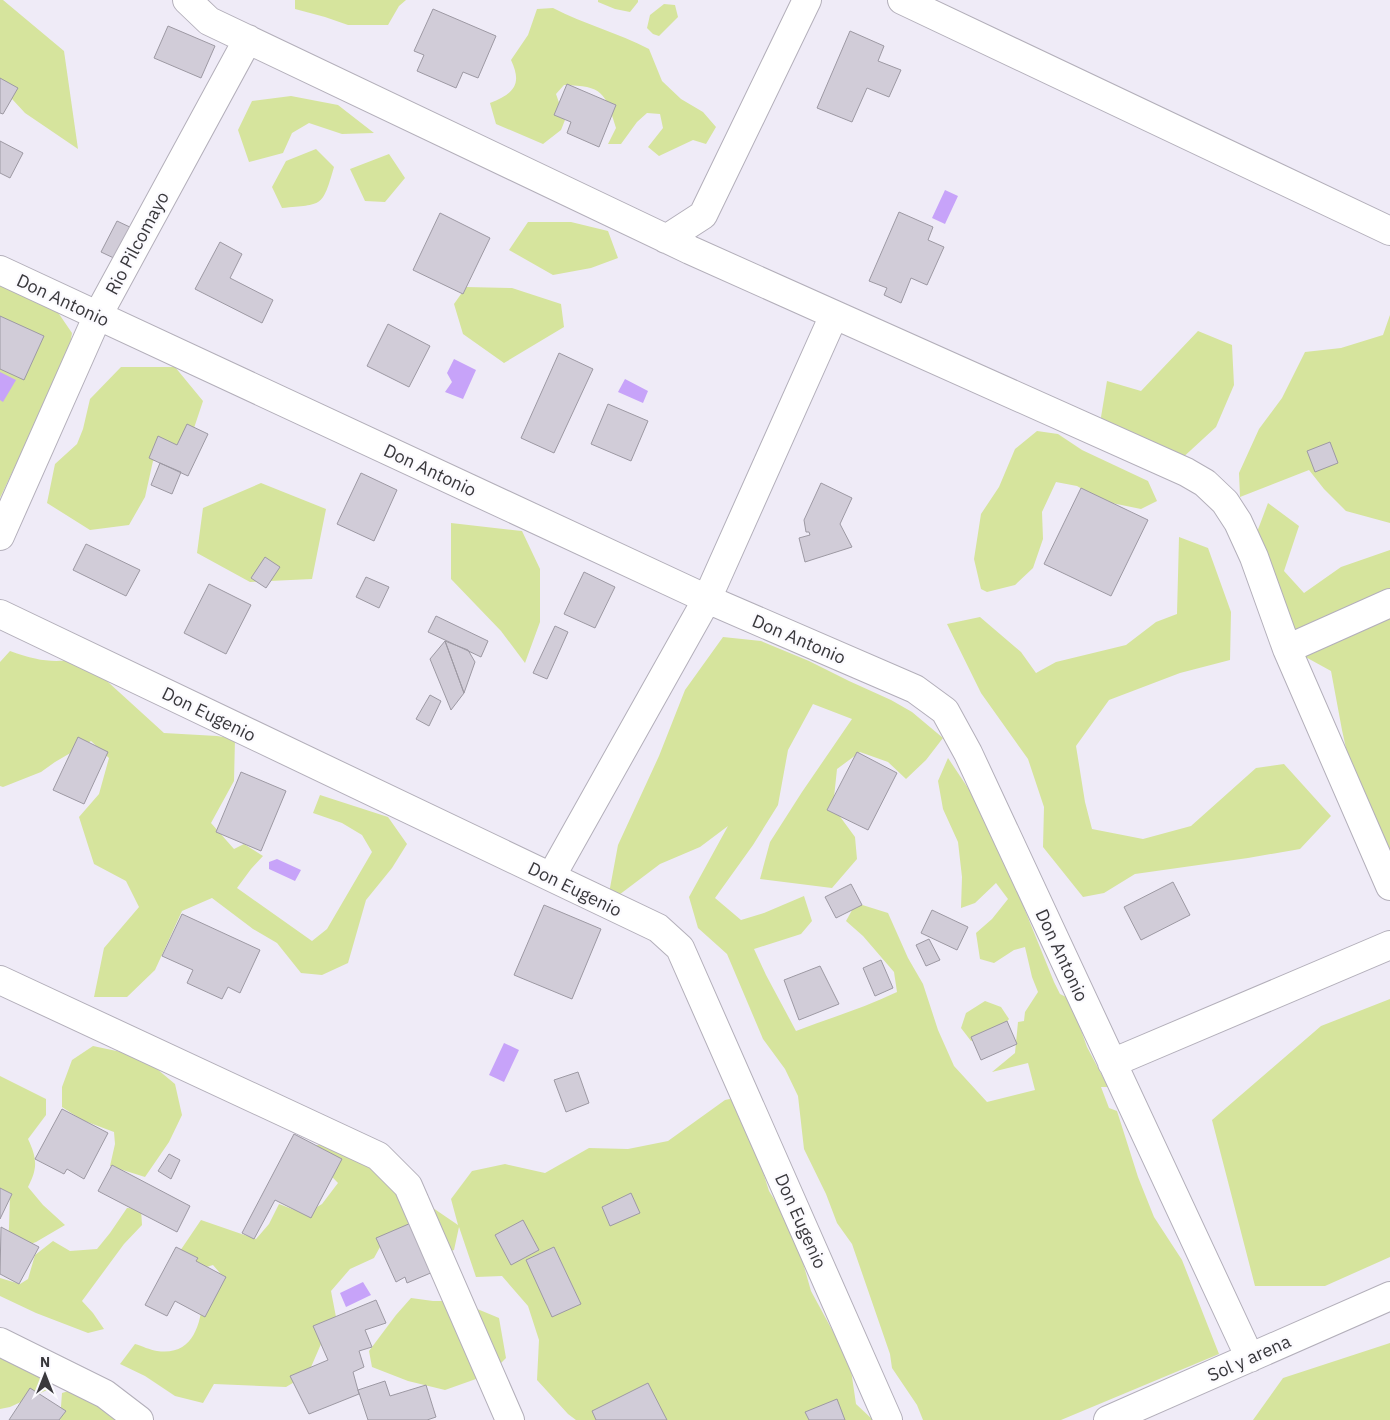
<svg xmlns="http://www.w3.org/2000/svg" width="1390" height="1420" viewBox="0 0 1390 1420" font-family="'IBM Plex Sans',sans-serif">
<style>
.green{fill:#d6e49d}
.water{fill:#c7a3f9}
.building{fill:#d1ccd8;stroke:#9d99a3}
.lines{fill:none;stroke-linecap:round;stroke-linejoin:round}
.minor-casing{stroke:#b3afba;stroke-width:30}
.minor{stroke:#fff;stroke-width:28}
.labels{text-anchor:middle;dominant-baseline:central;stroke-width:4.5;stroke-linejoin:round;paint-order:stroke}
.street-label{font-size:18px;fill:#39383c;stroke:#fbfafe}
</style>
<rect width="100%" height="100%" fill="#efebf7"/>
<path class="green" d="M 0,0 L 3,0 L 64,51 L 78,149 L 25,113 L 0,86 Z
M 295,0 L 406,0 L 399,6 L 388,25 L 348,25 L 325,17 L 295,9 Z
M 598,0 L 638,0 L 638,2 L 630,12 L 615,9 L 598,2 Z
M 664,4 L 675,5 L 678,17 L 659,36 L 653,34 L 647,28 L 650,15 Z
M 553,8 C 584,24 618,33 649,49 L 662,81 L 681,99 L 703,112 L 716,127 L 706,144 L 693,140 L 659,156 L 648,147 L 663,128 L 660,114 L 647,113 L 637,122 L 621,144 L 608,144 L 616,128 C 605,92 603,86 564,85 L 556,94 L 565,120 L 561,130 L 543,144 L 496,124 L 490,103 C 513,94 523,85 511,60 L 528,35 L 537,9 Z
M 291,96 L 338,105 L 374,133 L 342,134 L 309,123 L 292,133 L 283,153 L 249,162 L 238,130 L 252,101 Z
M 316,149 L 334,167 C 322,208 323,204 282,208 L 272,187 L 286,161 Z
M 389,154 L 405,178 L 385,202 L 365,201 L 350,169 Z
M 528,222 L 571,222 L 608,231 L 618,258 L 591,268 L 553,275 L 509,250 Z
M 0,274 L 57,311 L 72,333 L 69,352 L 0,498 Z
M 466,287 L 512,288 L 561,304 L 564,327 L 504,363 L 463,334 L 454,304 Z
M 1390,315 L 1390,523 L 1346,511 L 1324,489 L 1309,470 L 1240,497 L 1239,473 L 1259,429 L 1282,398 L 1305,352 L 1341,348 L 1383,335 Z
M 1198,331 L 1232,345 L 1234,385 L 1216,427 L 1166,473 L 1108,446 L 1101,417 L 1107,381 L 1141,391 Z
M 121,367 L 175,367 L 203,401 L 190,440 L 153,461 L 145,497 L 129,525 L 90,530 L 47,503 L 55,464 L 77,444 L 83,429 L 90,399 Z
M 1037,431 L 1058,434 L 1082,450 L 1148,481 L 1157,501 L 1141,509 L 1102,501 L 1077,486 L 1056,482 L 1042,512 L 1043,539 L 1033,568 L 1015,585 L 987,592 L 981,589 L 974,559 L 981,514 L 999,487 L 1015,449 Z
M 261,483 L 326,509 L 312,579 L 250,582 L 197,553 L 203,508 Z
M 1268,503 L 1299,526 L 1284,571 L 1304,593 L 1341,567 L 1390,550 L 1390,852 L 1365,835 L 1342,730 L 1331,671 L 1291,649 L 1254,540 Z
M 451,523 L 522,531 L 540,569 L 540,622 L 525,663 L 501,631 L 451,579 Z
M 1179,537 L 1208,548 L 1231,612 L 1230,660 L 1180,673 L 1109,700 L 1076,746 L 1085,802 L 1092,829 L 1143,839 L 1191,826 L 1256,768 L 1284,764 L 1331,816 L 1300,849 L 1248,858 L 1135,874 L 1104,893 L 1083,897 L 1043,847 L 1044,807 L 1028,759 L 981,693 L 947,624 L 980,617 L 1021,652 L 1036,673 L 1056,662 L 1126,645 L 1156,622 L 1177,614 Z
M 723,637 L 761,641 L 809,661 L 849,681 L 891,700 L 912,712 L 943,738 L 926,760 L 906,779 L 888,762 L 860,752 L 837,769 L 833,807 L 855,837 L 857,859 L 832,888 L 760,879 L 770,842 L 802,792 L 852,719 L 813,704 L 788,750 L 778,805 L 753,845 L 715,898 L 741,920 L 764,913 L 804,896 L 812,921 L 801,934 L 754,949 L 766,975 L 796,1031 C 830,1018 864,1008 897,992 L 894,972 L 863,936 L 846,921 L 856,903 L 888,913 L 908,958 L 923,984 L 938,1030 L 954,1066 L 987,1102 L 1035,1090 L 1028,1063 L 992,1072 L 1015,1053 L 1018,1022 L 1024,1021 L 1025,1012 L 1038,992 L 1032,977 L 1025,947 L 1014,950 L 994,963 L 980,959 L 976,933 L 992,919 L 1008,899 L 996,883 L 975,903 L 961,908 L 962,877 L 958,842 L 943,809 L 938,781 L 948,758 L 972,794 L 1003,856 L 1054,982 L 1060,994 L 1070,999 L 1087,1047 L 1108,1087 L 1101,1087 L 1109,1108 L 1117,1111 L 1138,1177 L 1154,1217 L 1182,1260 L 1219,1354 L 1061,1420 L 923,1420 L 917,1405 L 892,1368 L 890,1354 L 852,1244 L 837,1223 L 826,1194 L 804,1149 L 798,1096 L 785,1069 L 763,1039 L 727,954 L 698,928 L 689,897 L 728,826 L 700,847 L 660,864 L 607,904 L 618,845 L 659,756 L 685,690 Z
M 10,651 C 43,663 57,663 91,657 L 108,682 L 164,733 L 217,736 L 235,739 L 234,781 L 211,823 L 234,849 L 244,844 L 263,856 L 251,869 L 237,888 L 312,941 L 327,929 L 372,852 L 362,835 L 342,823 L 313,813 L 320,795 L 388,817 L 407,844 L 392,868 L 366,900 L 348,963 L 322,975 L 301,973 L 277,943 L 253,929 L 212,898 L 182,911 L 155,970 L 127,997 L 94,997 L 104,948 L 139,907 L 126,881 L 94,864 L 79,817 L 99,794 L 109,758 L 91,741 L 55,762 L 41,772 L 3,787 L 0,786 L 0,662 Z
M 1390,999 L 1390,1257 L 1325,1286 L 1255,1286 L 1212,1120 L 1321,1026 Z
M 985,1001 L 1001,1007 L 1009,1019 L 1001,1029 L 971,1041 L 961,1028 L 966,1013 Z
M 93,1046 L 126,1053 L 157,1069 L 175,1084 L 182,1115 L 169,1142 L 145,1177 L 110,1166 L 115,1144 L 114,1132 L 82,1120 L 62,1107 L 62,1087 L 72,1060 Z
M 0,1076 L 46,1099 L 46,1115 L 28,1139 C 37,1158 38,1168 28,1187 L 43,1205 L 65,1225 L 36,1242 L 6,1253 L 9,1228 L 10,1193 L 0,1188 Z
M 739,1097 L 769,1191 L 794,1231 L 811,1291 L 850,1363 L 856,1404 L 873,1420 L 576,1420 L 568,1414 L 537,1380 L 539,1340 L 528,1306 L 502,1276 L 476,1277 L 459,1227 L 454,1250 L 439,1255 L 386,1236 L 374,1258 L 350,1269 L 331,1291 L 336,1317 L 321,1344 L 308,1374 L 286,1387 L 214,1384 L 203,1403 L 175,1396 L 145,1376 L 120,1364 L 135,1344 C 142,1346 150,1350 157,1351 C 192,1356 200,1327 203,1299 L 225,1279 L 213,1265 L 197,1270 L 180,1251 L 201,1220 L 256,1239 L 269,1224 L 279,1204 L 305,1214 L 322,1204 L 338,1183 L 303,1147 L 327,1144 L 360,1149 L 433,1208 L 458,1225 L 451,1199 L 472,1171 L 505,1164 L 545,1173 L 589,1148 L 628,1149 L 668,1141 L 725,1100 Z
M 127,1208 L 141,1209 L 142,1225 L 124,1244 L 82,1301 L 93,1313 L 104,1329 L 88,1333 L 36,1313 L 0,1296 L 0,1278 L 20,1284 L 28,1279 L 35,1255 L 53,1241 L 70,1251 L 97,1249 L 110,1233 Z
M 411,1298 L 433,1301 L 458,1301 L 499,1318 L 506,1358 L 490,1374 L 445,1390 L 408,1381 L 372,1367 L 369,1351 L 396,1315 Z
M 0,1342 L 24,1354 L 47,1390 L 10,1407 L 0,1409 Z
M 1390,1343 L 1390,1420 L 1253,1420 L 1283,1378 Z
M 88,1385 L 139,1420 L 60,1420 L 62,1393 Z"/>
<path class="water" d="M 945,190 L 958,196 L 945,224 L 932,218 Z
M 454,359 L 476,370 L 463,399 L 445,392 L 452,382 L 447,373 Z
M 0,372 L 16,380 L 3,402 L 0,400 Z
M 625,379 L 648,391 L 643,403 L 618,392 Z
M 277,859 L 301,870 L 295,881 L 269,869 L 269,862 Z
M 504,1043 L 519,1050 L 504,1082 L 489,1075 Z
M 363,1282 L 371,1295 L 346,1307 L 340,1293 Z"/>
<path class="building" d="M 433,9 L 496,36 L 478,78 L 463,72 L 456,88 L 417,71 L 424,55 L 414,51 Z
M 168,26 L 215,46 L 201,78 L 154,58 Z
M 850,31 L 884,46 L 878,61 L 901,70 L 889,97 L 867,88 L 852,122 L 817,108 Z
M 0,78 L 18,88 L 3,114 L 0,113 Z
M 567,84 L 616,105 L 599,147 L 567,133 L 571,122 L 554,115 Z
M 0,141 L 23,153 L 10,178 L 0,173 Z
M 899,212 L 933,227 L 928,240 L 944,247 L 927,285 L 911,278 L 901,303 L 884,295 L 887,288 L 869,281 Z
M 440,213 L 490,238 L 463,294 L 413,270 Z
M 117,221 L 134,229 L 118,260 L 101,252 Z
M 220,242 L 242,254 L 230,278 L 273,300 L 262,323 L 195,289 Z
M 0,316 L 44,336 L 24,380 L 0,369 Z
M 388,324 L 430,346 L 409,387 L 367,366 Z
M 559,353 L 593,369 L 554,453 L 521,438 Z
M 608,404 L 648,421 L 631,461 L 591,444 Z
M 187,424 L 208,434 L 188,476 L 149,458 L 158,436 L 177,445 Z
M 1330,442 L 1338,463 L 1315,472 L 1307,451 Z
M 160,463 L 181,472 L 172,494 L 151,485 Z
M 361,473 L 397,490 L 374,541 L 337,524 Z
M 821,483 L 852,498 L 840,524 L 852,547 L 805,562 L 799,538 L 810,535 L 809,532 L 806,532 L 804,520 Z
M 1081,488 L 1148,520 L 1111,596 L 1044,564 Z
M 86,544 L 140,570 L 126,596 L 73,570 Z
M 265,557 L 280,567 L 266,588 L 251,578 Z
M 584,572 L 615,587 L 595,628 L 564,614 Z
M 366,577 L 389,587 L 379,608 L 356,597 Z
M 209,584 L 251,605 L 226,654 L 184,633 Z
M 436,616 L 488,641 L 481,657 L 428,632 Z
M 555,626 L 568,632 L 547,679 L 533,673 Z
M 445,641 L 468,650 L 475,662 L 464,693 Z
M 445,641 L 464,693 L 451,710 L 430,659 Z
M 430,695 L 441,701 L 429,726 L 416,719 Z
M 78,737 L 108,752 L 84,804 L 53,790 Z
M 857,752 L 897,773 L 868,830 L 827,810 Z
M 241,772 L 286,791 L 261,851 L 216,832 Z
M 1173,882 L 1190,915 L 1141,940 L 1124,907 Z
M 851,884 L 862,905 L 836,918 L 825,897 Z
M 544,905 L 601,929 L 572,999 L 514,975 Z
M 932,910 L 968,927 L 957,950 L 921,933 Z
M 182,914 L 260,950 L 240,993 L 228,987 L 222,999 L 187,983 L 193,970 L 162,956 Z
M 929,939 L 940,960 L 926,966 L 916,945 Z
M 881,960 L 893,988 L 875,996 L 863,968 Z
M 820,966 L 839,1004 L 799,1020 L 784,980 Z
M 1007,1021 L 1017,1044 L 981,1060 L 971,1037 Z
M 578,1072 L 589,1103 L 566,1112 L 554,1080 Z
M 62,1109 L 108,1133 L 84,1179 L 67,1169 L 64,1174 L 35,1159 Z
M 294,1134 L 342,1159 L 311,1218 L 275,1200 L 254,1239 L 242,1233 Z
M 169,1154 L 180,1160 L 171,1179 L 158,1171 Z
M 112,1165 L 190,1206 L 177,1232 L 98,1191 Z
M 0,1188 L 12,1194 L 0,1219 Z
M 631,1193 L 640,1213 L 610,1226 L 602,1207 Z
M 523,1220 L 539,1250 L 511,1265 L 495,1235 Z
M 411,1223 L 433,1272 L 407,1283 L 405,1277 L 396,1282 L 376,1238 Z
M 1,1227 L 39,1247 L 19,1284 L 0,1274 Z
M 176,1247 L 198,1258 L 196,1261 L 226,1277 L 205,1317 L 175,1301 L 167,1316 L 145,1305 Z
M 554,1247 L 581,1304 L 552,1317 L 526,1260 Z
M 376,1300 L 386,1323 L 365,1330 L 372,1347 L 359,1351 L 364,1367 L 353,1372 L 359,1394 L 309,1414 L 290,1376 L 328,1360 L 313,1326 Z
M 385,1381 L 390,1396 L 426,1385 L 436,1417 L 427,1420 L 368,1420 L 358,1390 Z
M 648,1383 L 667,1420 L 596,1420 L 592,1411 Z
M 30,1388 L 66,1411 L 59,1420 L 9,1420 Z
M 837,1399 L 845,1420 L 809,1420 L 805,1412 Z"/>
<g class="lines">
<g class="minor-casing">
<path id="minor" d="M 187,0 L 209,21 L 690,250 L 1186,472 L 1205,483 L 1225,502 L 1238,522 L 1254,557 L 1287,649 L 1390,886
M 902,0 L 1390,231
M 666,239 L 703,215 L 807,0
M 0,270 L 707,599 L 915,689 L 945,711 L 968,753 L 1250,1358
M 0,536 L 98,315 L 248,39
M 0,614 L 658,928 L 680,948 L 888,1420
M 1287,649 L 1390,603
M 551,877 L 707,599 L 834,315
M 0,980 L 378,1156 L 408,1186 L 510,1420
M 1112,1063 L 1390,945
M 0,1342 L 105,1394 L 139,1420
M 1108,1420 L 1390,1296"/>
</g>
<use href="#minor" class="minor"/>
</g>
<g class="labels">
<g class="street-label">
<text transform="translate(137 243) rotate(-62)">Rio Pilcomayo</text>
<text transform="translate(63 300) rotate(25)">Don Antonio</text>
<text transform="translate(430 470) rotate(25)">Don Antonio</text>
<text transform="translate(799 639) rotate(23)">Don Antonio</text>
<text transform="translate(209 714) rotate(26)">Don Eugenio</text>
<text transform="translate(575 889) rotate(26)">Don Eugenio</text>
<text transform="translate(1062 955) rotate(65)">Don Antonio</text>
<text transform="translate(801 1221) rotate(66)">Don Eugenio</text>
<text transform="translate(1249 1358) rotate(-24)">Sol y arena</text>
</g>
</g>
<g transform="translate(45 1375)" stroke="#fbfafe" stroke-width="4" paint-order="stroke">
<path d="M0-4L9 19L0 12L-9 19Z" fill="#39383c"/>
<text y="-8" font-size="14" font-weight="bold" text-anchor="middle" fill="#39383c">N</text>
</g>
</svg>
